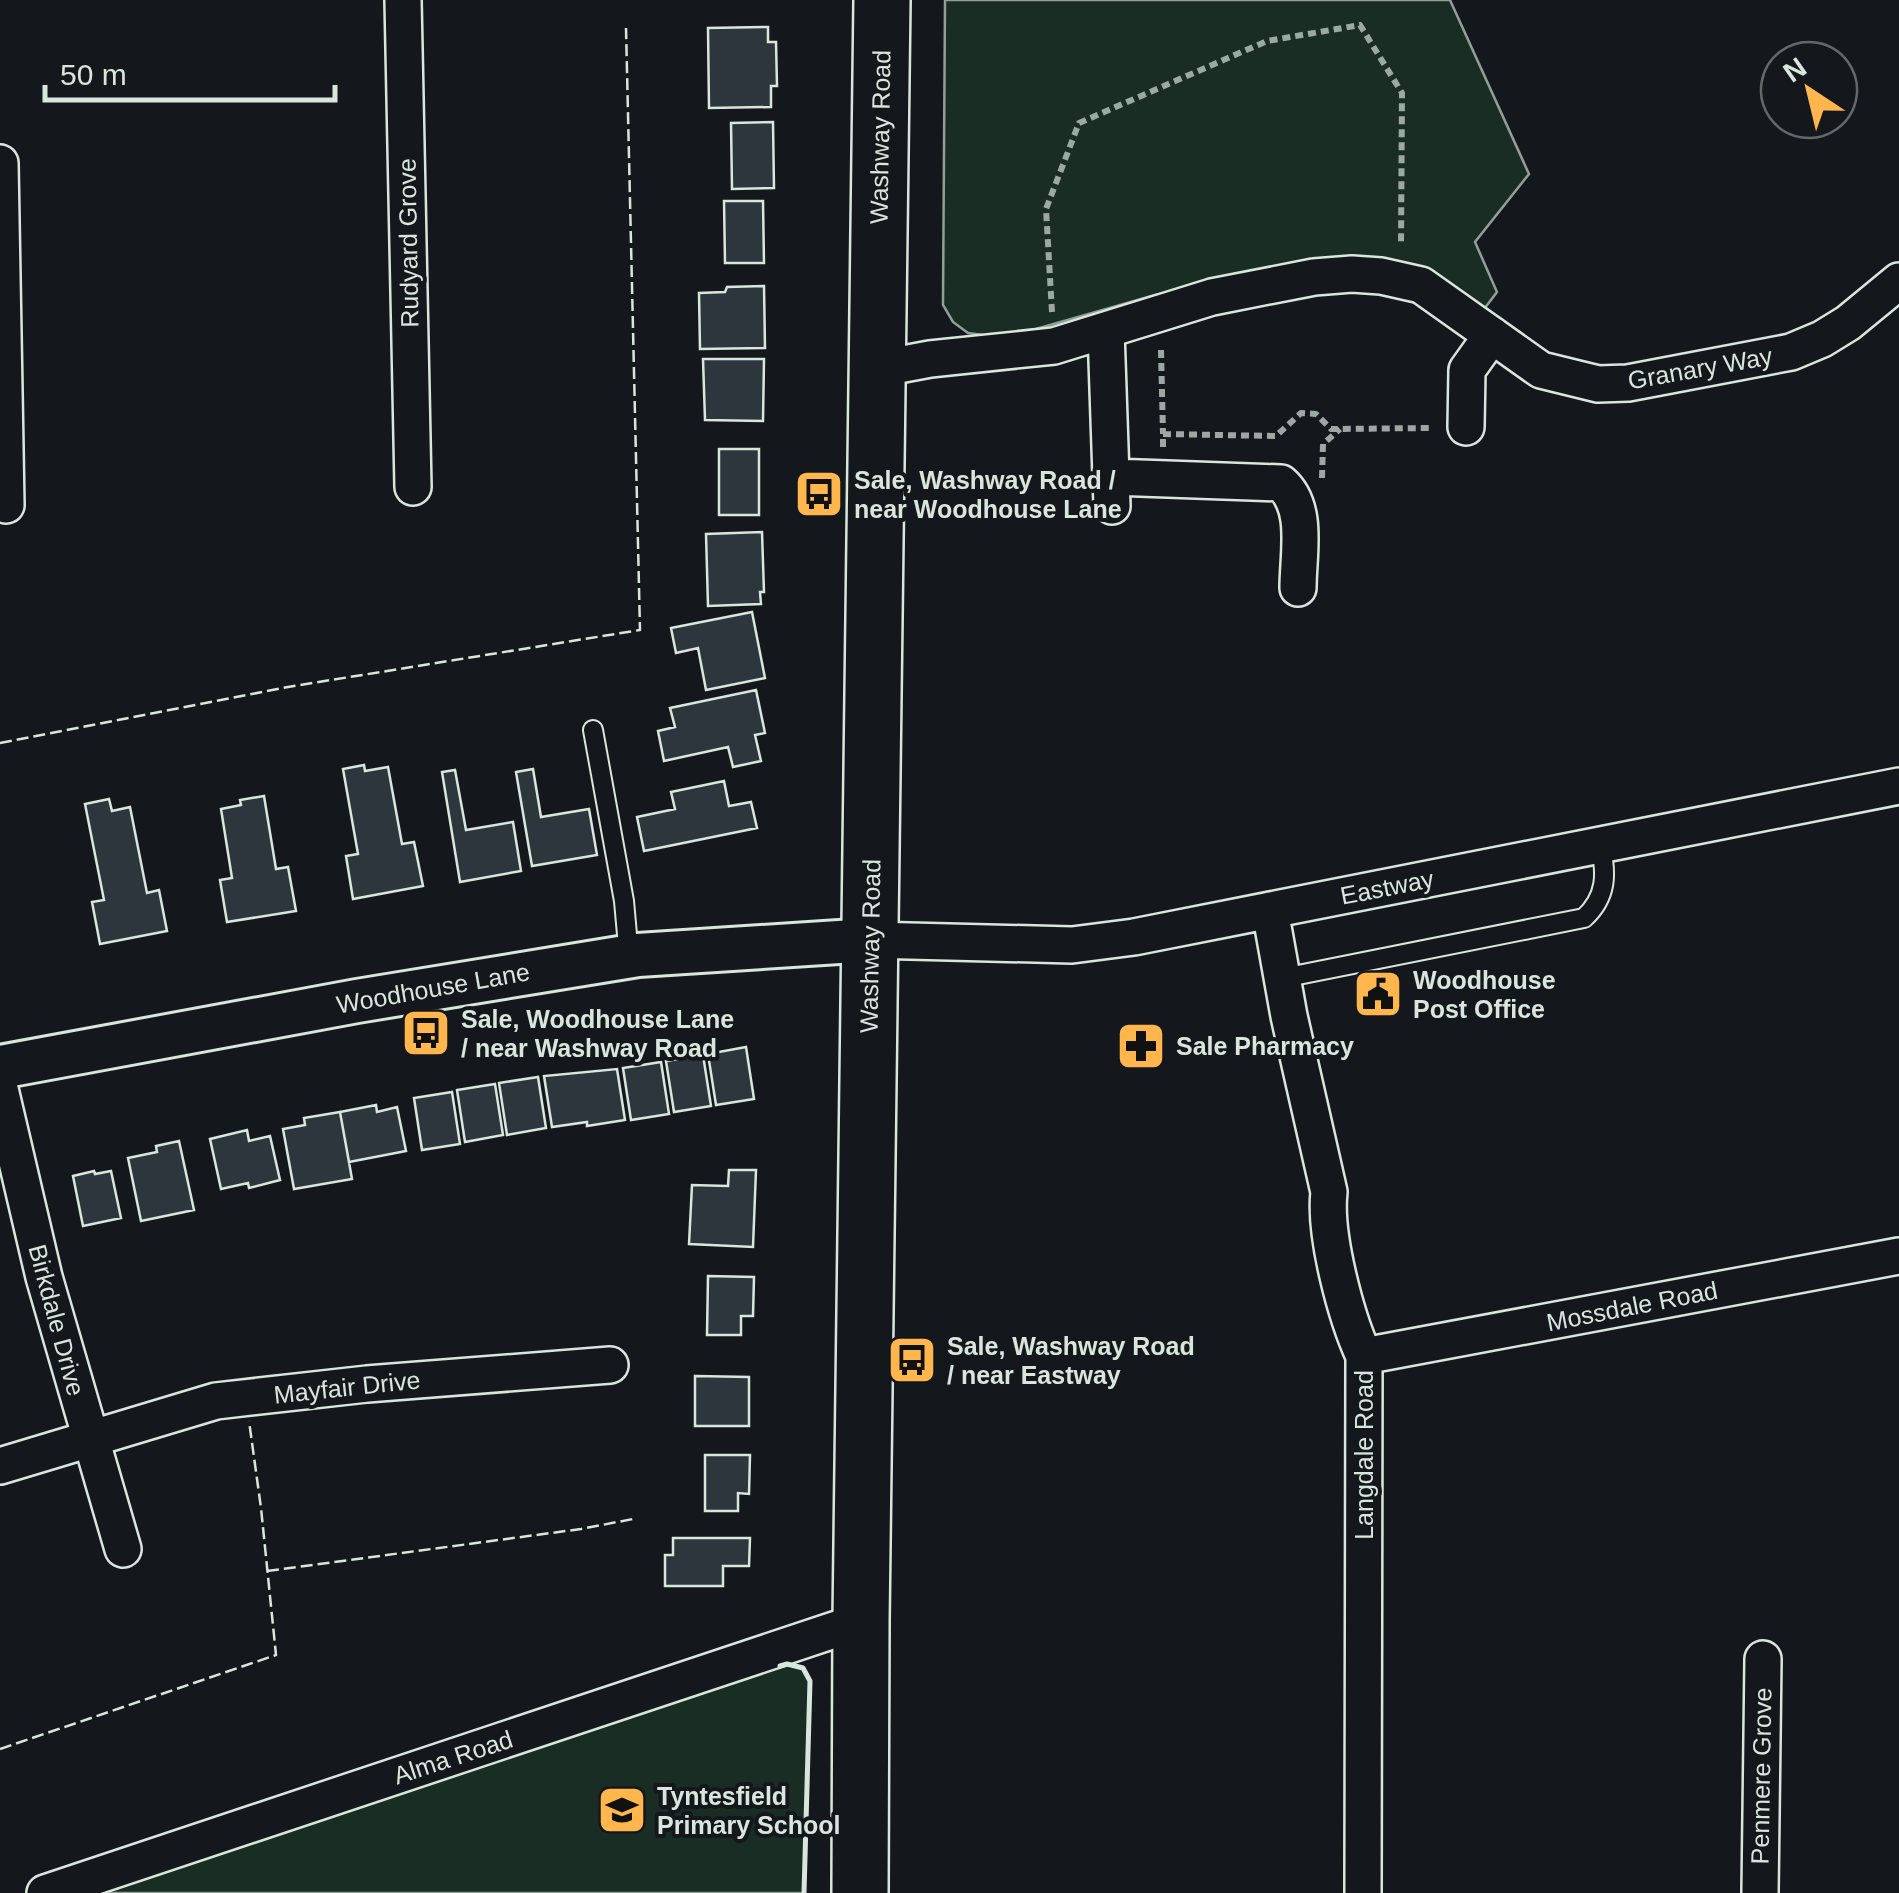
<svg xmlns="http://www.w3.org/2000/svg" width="1899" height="1893" viewBox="0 0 1899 1893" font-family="Arial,sans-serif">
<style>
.green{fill:#1a2d24;stroke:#939e99;stroke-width:2.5}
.building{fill:#2c363c;stroke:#d8e6dc;stroke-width:2.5}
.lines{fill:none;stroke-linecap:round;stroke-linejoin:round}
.service-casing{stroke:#d8e6dc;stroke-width:22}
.minor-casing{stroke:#d8e6dc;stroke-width:40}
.tertiary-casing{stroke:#d8e6dc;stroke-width:48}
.trunk-casing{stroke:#d8e6dc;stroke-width:60}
.path{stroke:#9da8a2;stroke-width:6;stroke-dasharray:8 5;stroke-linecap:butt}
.service{stroke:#14181c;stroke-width:18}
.minor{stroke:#14181c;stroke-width:35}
.tertiary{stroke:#14181c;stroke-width:42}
.trunk{stroke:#14181c;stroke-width:55}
.fence{stroke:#d8e6dc;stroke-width:2.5;stroke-dasharray:12 5;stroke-linecap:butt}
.wall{stroke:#d8e6dc;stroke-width:5}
.labels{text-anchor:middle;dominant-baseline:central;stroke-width:8;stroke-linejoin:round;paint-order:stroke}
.street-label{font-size:25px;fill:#d8e6dc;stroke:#14181c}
.poi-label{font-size:25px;font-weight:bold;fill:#d8e6dc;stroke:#14181c;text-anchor:start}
</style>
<rect width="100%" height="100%" fill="#14181c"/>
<path class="green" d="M 945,0 L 1450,0 L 1529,174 L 1475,242 L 1497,292 L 1481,313 L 1401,262 L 1265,275 L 1155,295 L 1036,329 L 991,336 L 968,333 L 953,322 L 943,305 Z
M 787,1664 L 803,1668 L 810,1681 L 804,1893 L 97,1893 Z"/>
<path class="building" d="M 768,27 L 768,42 L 776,42 L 777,86 L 771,86 L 771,107 L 709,108 L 708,28 Z
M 773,122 L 774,188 L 732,189 L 731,123 Z
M 724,201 L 763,201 L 764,263 L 725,263 Z
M 764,286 L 765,348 L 700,349 L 699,293 L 725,292 L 727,287 Z
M 703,359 L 764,359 L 763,421 L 705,420 Z
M 719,449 L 759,449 L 759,515 L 719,515 Z
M 762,532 L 764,592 L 760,592 L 761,604 L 708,606 L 706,534 Z
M 752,612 L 765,678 L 706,690 L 698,648 L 676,653 L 671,628 Z
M 756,690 L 765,733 L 755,735 L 761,761 L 733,767 L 728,747 L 664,761 L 658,731 L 675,727 L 670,708 Z
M 364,765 L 365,771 L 388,767 L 402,844 L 414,842 L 423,886 L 353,899 L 346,856 L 358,854 L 343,769 Z
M 533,769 L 541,817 L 589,809 L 597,855 L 532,866 L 516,772 Z
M 455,770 L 466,830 L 513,822 L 521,871 L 460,882 L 442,772 Z
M 724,781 L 729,806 L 751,802 L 757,828 L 644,851 L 637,817 L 675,809 L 671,792 Z
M 264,796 L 276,869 L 288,867 L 296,911 L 227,922 L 220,880 L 232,878 L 221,809 L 241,805 L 240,800 Z
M 109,799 L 112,811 L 130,807 L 147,893 L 159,890 L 167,931 L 100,944 L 92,902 L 104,900 L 85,804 Z
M 746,1047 L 754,1099 L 716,1105 L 708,1054 Z
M 703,1055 L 711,1106 L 674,1112 L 666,1061 Z
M 661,1062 L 669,1114 L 631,1120 L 623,1068 Z
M 617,1069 L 625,1120 L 587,1126 L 587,1122 L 552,1127 L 544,1076 Z
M 538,1077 L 546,1128 L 507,1135 L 499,1083 Z
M 495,1084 L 503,1135 L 465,1142 L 457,1090 Z
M 452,1092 L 460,1144 L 422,1150 L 414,1098 Z
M 376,1105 L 377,1112 L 397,1107 L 406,1151 L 349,1162 L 340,1112 Z
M 340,1112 L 352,1179 L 294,1189 L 283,1129 L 305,1125 L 304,1118 Z
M 247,1130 L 249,1141 L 270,1136 L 280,1180 L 249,1188 L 248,1183 L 221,1189 L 210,1139 Z
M 179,1141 L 194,1210 L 141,1221 L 128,1158 L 157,1152 L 156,1146 Z
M 729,1170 L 756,1170 L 753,1247 L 689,1244 L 692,1185 L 728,1186 Z
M 94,1171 L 95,1174 L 111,1171 L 121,1218 L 83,1226 L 73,1176 Z
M 708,1276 L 754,1277 L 753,1316 L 741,1316 L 741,1335 L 707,1335 Z
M 695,1376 L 749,1377 L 749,1426 L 695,1426 Z
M 705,1455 L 750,1455 L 749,1494 L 738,1493 L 738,1511 L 705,1511 Z
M 673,1538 L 750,1538 L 749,1566 L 723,1566 L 723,1586 L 665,1586 L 665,1555 L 673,1555 Z"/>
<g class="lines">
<g class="service-casing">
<path id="service" d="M 593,730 L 624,901 L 629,957
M 1283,978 L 1584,918 C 1607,897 1607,873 1600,845"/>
</g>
<g class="minor-casing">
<path id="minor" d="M 403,0 L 413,487
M 0,163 L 6,505
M 1106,331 L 1112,506
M 877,369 L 930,359 L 1054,346 L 1212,297 L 1314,277 L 1352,274 L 1381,276 L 1421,285 L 1541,370 L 1598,384 L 1628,383 L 1791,352 L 1822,339 L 1848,323 L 1899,281
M 1466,427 L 1467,370 L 1492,335
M 1112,477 L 1281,483 C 1309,507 1298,554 1298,588
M 1270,910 L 1289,1016 L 1329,1192 C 1324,1235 1346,1317 1364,1356 L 1363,1893
M 870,940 L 1072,945 L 1134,937 L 1899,786
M 0,1089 L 44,1277 L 123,1549
M 1364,1356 L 1899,1256
M 0,1466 L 216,1401 L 367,1384 L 610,1365
M 45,1893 L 861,1621
M 1760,1893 L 1763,1659"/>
</g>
<g class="tertiary-casing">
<path id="tertiary" d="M 0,1067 L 357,1001 L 638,955 L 870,940"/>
</g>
<g class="trunk-casing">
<path id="trunk" d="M 860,1893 L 861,1621 L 882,0"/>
</g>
<path class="path" d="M 1052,312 L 1046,209 L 1079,123 L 1267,41 L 1360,25 L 1402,93 L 1401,246
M 1161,350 L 1163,434
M 1163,447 L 1163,434 L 1276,436 L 1301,413 L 1316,414 L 1331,429 L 1432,428
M 1322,478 L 1323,444 L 1340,429"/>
<use href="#service" class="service"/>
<use href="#minor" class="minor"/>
<use href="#tertiary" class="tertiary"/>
<use href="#trunk" class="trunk"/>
<path class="fence" d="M 0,743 L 288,687 L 640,630 L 626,28
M 267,1571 L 581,1529 L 633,1519
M 0,1749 L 276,1655 L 261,1508 L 249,1421"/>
<path class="wall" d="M 780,1666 L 787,1664 L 803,1668 L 810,1681 L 804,1893"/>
</g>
<defs>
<g id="bus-square" transform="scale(2.5)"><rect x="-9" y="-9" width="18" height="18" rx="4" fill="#ffb74d" stroke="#14181c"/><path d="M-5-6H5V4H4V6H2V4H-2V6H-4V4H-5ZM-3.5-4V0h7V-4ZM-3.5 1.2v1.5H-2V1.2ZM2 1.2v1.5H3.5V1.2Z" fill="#111"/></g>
<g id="civic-square" transform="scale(2.5)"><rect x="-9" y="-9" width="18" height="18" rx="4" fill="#ffb74d" stroke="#14181c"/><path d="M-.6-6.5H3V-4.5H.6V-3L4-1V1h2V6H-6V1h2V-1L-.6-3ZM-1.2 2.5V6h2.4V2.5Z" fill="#111"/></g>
<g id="pharmacy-square" transform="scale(2.5)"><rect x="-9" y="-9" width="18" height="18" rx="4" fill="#ffb74d" stroke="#14181c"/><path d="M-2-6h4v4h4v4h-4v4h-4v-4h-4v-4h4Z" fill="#111"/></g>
<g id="school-square" transform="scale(2.5)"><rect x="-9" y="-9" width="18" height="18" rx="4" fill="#ffb74d" stroke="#14181c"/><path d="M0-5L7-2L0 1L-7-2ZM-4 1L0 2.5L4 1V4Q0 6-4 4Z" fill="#111"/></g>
</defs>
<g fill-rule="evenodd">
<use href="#bus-square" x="819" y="494"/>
<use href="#civic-square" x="1378" y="994"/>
<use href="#bus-square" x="426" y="1033"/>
<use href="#pharmacy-square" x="1141" y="1046"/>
<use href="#bus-square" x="912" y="1360"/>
<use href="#school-square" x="622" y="1810"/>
</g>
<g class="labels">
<g class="street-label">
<text transform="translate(880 137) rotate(-89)">Washway Road</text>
<text transform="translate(408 243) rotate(-91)">Rudyard Grove</text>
<text transform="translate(1700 368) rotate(-10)">Granary Way</text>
<text transform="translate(1387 887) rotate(-11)">Eastway</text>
<text transform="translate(870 946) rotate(-89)">Washway Road</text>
<text transform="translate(433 988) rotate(-10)">Woodhouse Lane</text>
<text transform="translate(1632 1306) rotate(-11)">Mossdale Road</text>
<text transform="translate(57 1320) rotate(75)">Birkdale Drive</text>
<text transform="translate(347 1387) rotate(-6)">Mayfair Drive</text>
<text transform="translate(1364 1455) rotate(-90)">Langdale Road</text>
<text transform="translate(453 1757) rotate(-18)">Alma Road</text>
<text transform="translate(1761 1776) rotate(-89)">Penmere Grove</text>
</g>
<g class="poi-label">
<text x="854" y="480">Sale, Washway Road /<tspan x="854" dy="29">near Woodhouse Lane</tspan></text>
<text x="1413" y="980">Woodhouse<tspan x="1413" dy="29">Post Office</tspan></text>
<text x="461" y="1019">Sale, Woodhouse Lane<tspan x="461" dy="29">/ near Washway Road</tspan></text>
<text x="1176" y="1046">Sale Pharmacy</text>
<text x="947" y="1346">Sale, Washway Road<tspan x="947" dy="29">/ near Eastway</tspan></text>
<text x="657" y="1796">Tyntesfield<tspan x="657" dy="29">Primary School</tspan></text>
</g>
</g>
<g transform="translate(1809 90) rotate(325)"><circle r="48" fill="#14181c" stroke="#626a69" stroke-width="2.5"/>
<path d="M0-8L18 38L0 25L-18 38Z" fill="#ffb74d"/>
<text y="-15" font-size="28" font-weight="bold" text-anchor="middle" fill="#d8e6dc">N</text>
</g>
<path d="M45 85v15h290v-15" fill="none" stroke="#d8e6dc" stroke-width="5"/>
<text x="60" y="85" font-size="30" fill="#d8e6dc" stroke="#14181c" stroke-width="8" paint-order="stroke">50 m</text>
</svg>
